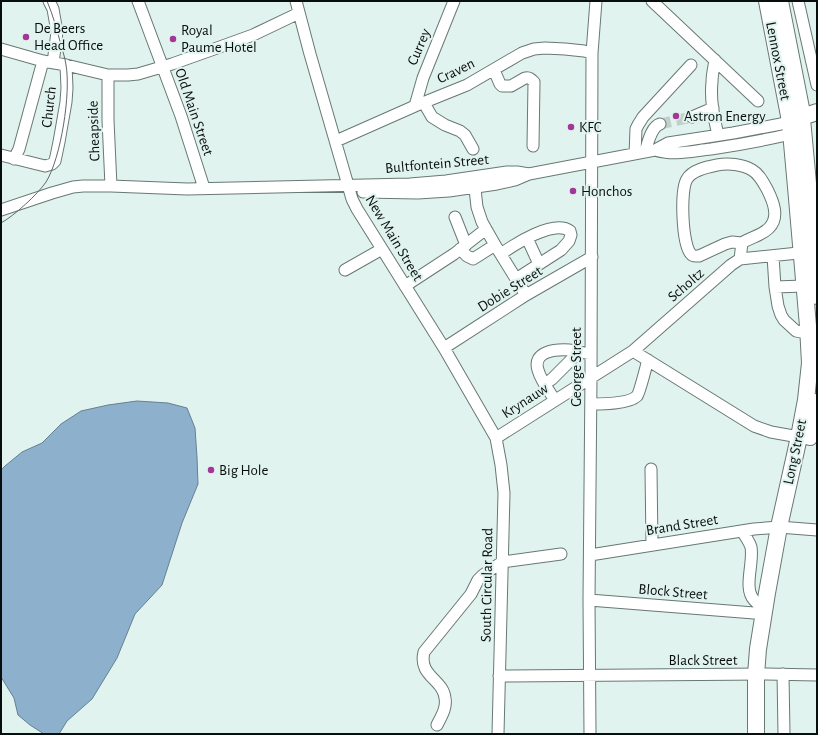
<svg xmlns="http://www.w3.org/2000/svg" width="818" height="735" viewBox="0 0 818 735" font-family="'Alegreya Sans',sans-serif">
<style>
.water{fill:#8db1cc;stroke:#658093}
.lines{fill:none;stroke-linecap:round;stroke-linejoin:round}
.minor-tunnel{stroke:#c0d1cc;stroke-width:11;stroke-dasharray:11 5.5;stroke-linecap:butt}
.minor-casing{stroke:#687874;stroke-width:13}
.highway-casing{stroke:#687874;stroke-width:18}
.minor{stroke:#fff;stroke-width:11}
.highway{stroke:#fff;stroke-width:16}
.tram{stroke:#5f6a68;stroke-width:1}
.poi-dot{fill:#a33797;stroke:#e1f3ee;stroke-width:1.5}
.labels{text-anchor:middle;dominant-baseline:central;stroke-width:4;stroke-linejoin:round;paint-order:stroke}
.poi-label{font-size:15px;fill:#080e0d;stroke:#e1f3ee;text-anchor:start}
.street-label{font-size:15px;fill:#080e0d;stroke:#e1f3ee}
</style>
<rect width="100%" height="100%" fill="#e1f3ee"/>
<path class="water" d="M 137,401 L 168,403 L 187,408 L 195,428 L 197,457 L 198,484 L 182,523 L 162,585 L 135,614 L 117,658 L 92,699 L 67,721 L 59,734 L 44,734 L 30,725 L 18,715 L 14,698 L 1,677 L 1,470 L 5,466 L 22,452 L 42,443 L 61,424 L 81,411 L 108,405 Z"/>
<g class="lines">
<path class="minor-tunnel" d="M 660,124 L 692,117"/>
<g class="minor-casing">
<path id="minor" d="M 49,1 L 53,9 L 57,32 L 53,63
M 138,1 L 181,116 L 204,188
M 296,1 L 310,54 L 352,199 L 357,209 L 444,348 L 496,438 L 501,465 L 504,493 L 498,734
M 652,1 L 758,101
M 798,1 L 817,85
M 1,49 L 43,61 L 66,65 L 108,75 L 128,75 L 138,74 L 172,64 L 217,48 L 253,35 L 299,13
M 715,60 C 714,67 712,74 712,82 C 710,100 714,118 718,135
M 494,70 L 500,84 L 502,86 L 511,86 L 525,78 C 529,77 531,79 534,82 L 533,146
M 108,75 L 108,120 L 111,186
M 424,103 L 432,117 L 445,125 L 460,131 L 465,135 L 473,149
M 415,106 L 423,78 L 454,1
M 692,117 L 713,108
M 336,141 L 415,106 L 467,85 L 522,53 L 534,49 L 545,48 L 565,49 L 584,51 L 592,53
M 655,150 C 674,156 692,151 711,149 C 738,145 765,140 791,134
M 645,152 C 648,143 651,127 660,124
M 635,154 L 636,129 L 638,125 L 643,117 L 691,65
M 1,155 L 45,166 L 52,164 L 55,161 L 59,142 L 66,102 L 67,88 L 66,65
M 14,159 L 19,149 L 43,61
M 474,180 L 477,207 L 482,222 L 495,245 L 526,295
M 363,192 L 418,193 L 449,191 L 497,184 L 515,180 L 529,174 L 655,150 L 668,143 L 733,133 L 781,124 L 790,121
M 1,210 L 52,193 L 73,187 L 83,186 L 111,186 L 187,189 L 410,184 L 446,181 L 507,172 L 517,172 L 529,174
M 455,217 L 466,245
M 527,238 L 539,264
M 460,249 L 467,256 L 473,259 L 481,254 L 495,245
M 501,254 C 515,244 554,219 570,231 L 571,235 L 569,241 L 561,250 L 516,279
M 773,256 L 775,287 L 778,306 L 781,315 L 784,320 L 796,331 L 801,332 L 817,332
M 740,259 L 742,243 C 751,237 761,236 769,228 C 780,217 773,201 767,189 C 763,182 759,174 752,170 C 742,164 728,163 717,165 C 707,167 692,170 687,179 C 680,190 682,245 691,254 C 693,257 696,256 699,256 L 725,244 L 732,242 L 742,243
M 345,270 L 382,249
M 405,286 L 454,254 L 486,229
M 775,287 L 804,286
M 444,348 L 526,295 L 592,257
M 633,351 L 754,426 L 771,432 L 799,437
M 545,384 L 552,379 L 579,352
M 555,400 C 549,391 541,381 538,370 C 532,351 556,349 570,350 C 573,350 576,351 579,352 C 583,353 587,353 591,353
M 591,404 C 602,404 629,404 637,396 C 640,392 646,366 648,360
M 496,438 L 633,351 L 731,265 L 740,259 L 808,252
M 651,469 L 652,545
M 742,531 C 745,536 749,541 751,547 C 754,563 743,588 754,600 C 757,604 761,606 764,608
M 590,555 L 754,529 L 779,527 L 817,530
M 589,600 L 754,613
M 783,674 L 784,734
M 499,676 L 766,674 L 817,675
M 437,725 C 441,717 447,708 445,698 C 443,679 418,676 424,652 L 471,594 L 478,580 L 483,575 L 502,562 L 561,554
M 590,734 L 589,600 L 591,377 L 592,53 L 596,1"/>
</g>
<g class="highway-casing">
<path id="highway" d="M 780,1 L 801,108 L 810,205 L 817,296
M 793,120 L 817,112
M 810,437 L 817,402
M 756,734 L 756,675 L 758,649 L 767,593 L 779,527 L 799,437 L 806,400 L 810,363 L 808,326 L 796,187 L 790,121 L 767,1"/>
</g>
<use href="#minor" class="minor"/>
<use href="#highway" class="highway"/>
<path class="tram" d="M 1,223 C 14,216 38,194 46,182 C 61,158 71,93 66,65 C 65,58 63,52 61,45 C 57,30 53,15 47,1"/>
</g>
<g class="poi-dot">
<circle cx="26" cy="37" r="4"/>
<circle cx="173" cy="39" r="4"/>
<circle cx="676" cy="116" r="4"/>
<circle cx="571" cy="127" r="4"/>
<circle cx="573" cy="191" r="4"/>
<circle cx="211" cy="470" r="4"/>
</g>
<g class="labels">
<g class="poi-label">
<text x="34" y="28">De Beers<tspan x="34" dy="17">Head Office</tspan></text>
<text x="181" y="30">Royal<tspan x="181" dy="17">Paume Hotel</tspan></text>
<text x="684" y="116">Astron Energy</text>
<text x="579" y="127">KFC</text>
<text x="581" y="191">Honchos</text>
<text x="219" y="470">Big Hole</text>
</g>
<g class="street-label">
<text transform="translate(419 47) rotate(-67)">Currey</text>
<text transform="translate(778 61) rotate(79)">Lennox Street</text>
<text transform="translate(456 71) rotate(-26)">Craven</text>
<text transform="translate(49 107) rotate(-83)">Church</text>
<text transform="translate(194 112) rotate(71)">Old Main Street</text>
<text transform="translate(94 131) rotate(-92)">Cheapside</text>
<text transform="translate(437 164) rotate(-5)">Bultfontein Street</text>
<text transform="translate(394 238) rotate(59)">New Main Street</text>
<text transform="translate(686 285) rotate(-41)">Scholtz</text>
<text transform="translate(510 289) rotate(-32)">Dobie Street</text>
<text transform="translate(576 367) rotate(-90)">George Street</text>
<text transform="translate(525 401) rotate(-33)">Krynauw</text>
<text transform="translate(795 452) rotate(-78)">Long Street</text>
<text transform="translate(682 525) rotate(-9)">Brand Street</text>
<text transform="translate(487 585) rotate(-89)">South Circular Road</text>
<text transform="translate(673 592) rotate(5)">Block Street</text>
<text x="703" y="660">Black Street</text>
</g>
</g>
<rect width="818" height="735" fill="none" stroke="#080e0d" stroke-width="4"/>
</svg>
